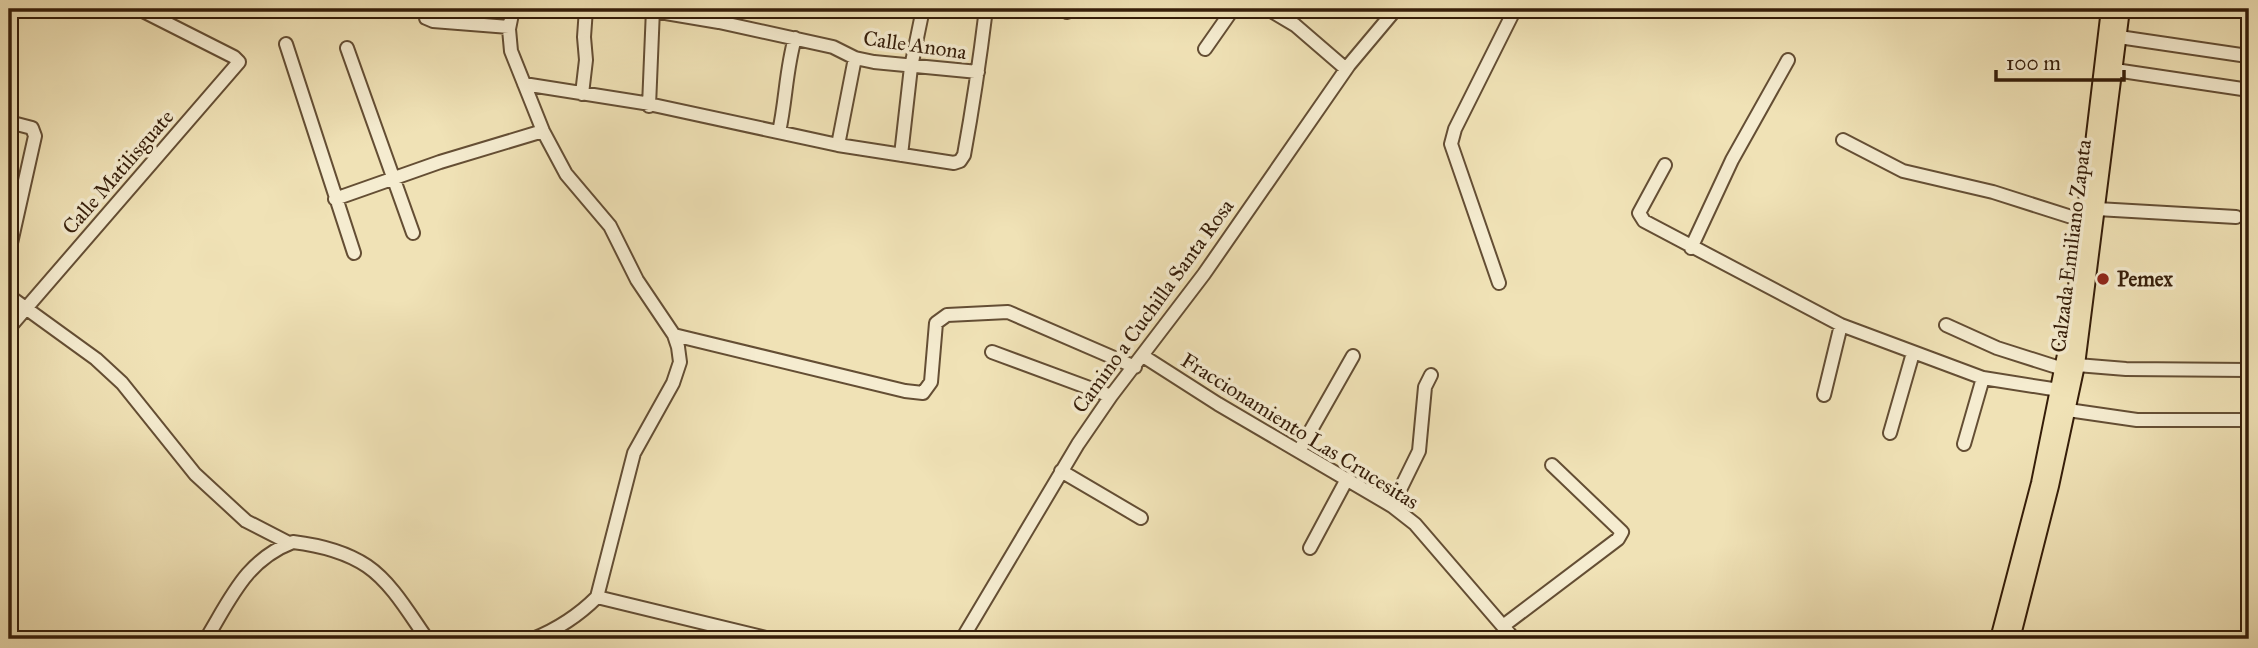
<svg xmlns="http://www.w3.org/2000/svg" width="2258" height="648" viewBox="0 0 2258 648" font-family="'IM FELL Great Primer',serif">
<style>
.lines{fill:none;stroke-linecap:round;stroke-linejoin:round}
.minor-casing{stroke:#644e34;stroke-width:16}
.major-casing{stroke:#351d09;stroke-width:18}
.minor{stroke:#f5ecd0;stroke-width:12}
.major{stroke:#f0e2b6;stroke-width:14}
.poi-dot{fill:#8f2418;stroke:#f5ecd0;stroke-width:2.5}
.labels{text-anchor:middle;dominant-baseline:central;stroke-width:7;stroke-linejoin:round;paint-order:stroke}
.street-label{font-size:21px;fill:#351d09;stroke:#f5ecd0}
.poi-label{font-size:21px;font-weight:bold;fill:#351d09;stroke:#f5ecd0;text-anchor:start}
</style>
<rect width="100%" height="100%" fill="#f0e2b6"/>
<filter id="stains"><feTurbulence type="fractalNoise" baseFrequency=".00286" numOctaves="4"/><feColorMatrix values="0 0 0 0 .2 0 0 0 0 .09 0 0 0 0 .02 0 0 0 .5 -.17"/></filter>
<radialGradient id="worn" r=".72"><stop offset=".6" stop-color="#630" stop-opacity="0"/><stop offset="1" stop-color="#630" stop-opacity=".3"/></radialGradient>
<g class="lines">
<g class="minor-casing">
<path id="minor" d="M 425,9 L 426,18 L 433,21 L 509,27
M 513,9 L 509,29 L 511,51 L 543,131 L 566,174 L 610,226 L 637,280 L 674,335 L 678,347 L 680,362 L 673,383 L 634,453 L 597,597
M 642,9 L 719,22 L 833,47 L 855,58 L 874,62 L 978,72
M 1268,9 L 1295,25 L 1346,69
M 1067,12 L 1069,9
M 2119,37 L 2241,55
M 286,44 L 354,253
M 347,48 L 413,233
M 1205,49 L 1233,9
M 2115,70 L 2249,90
M 524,84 L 644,103 L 838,145 L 954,163 L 960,161 L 964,155 C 973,106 980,58 986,9
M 582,94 L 586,60 L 584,37 L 586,9
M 649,106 L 653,9
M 9,122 L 32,128 L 35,136 L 9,252
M 779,132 C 786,100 786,69 795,38
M 1843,140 L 1903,171 L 1993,192 L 2084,221
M 838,145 L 855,58
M 901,155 L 911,67 L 923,9
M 1665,165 L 1639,213 L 1644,221 L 1841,325 L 1983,378 L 2059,390
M 335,199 L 440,162 L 543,131
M 2097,209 L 2236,217
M 1691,248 L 1732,160 L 1788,60
M 1499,283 L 1451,144 L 1455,129 L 1515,9
M 9,296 L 96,359 L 122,383 L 195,474 L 246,521 L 289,543
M 1946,325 L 1997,348 L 2063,369
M 9,328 L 239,62 L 234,57 L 139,9
M 674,335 L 905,391 L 923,393 L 931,382 L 936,323 L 947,315 L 1008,312 L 1135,367
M 992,352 L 1111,396
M 1143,356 L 1218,404 L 1392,506 L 1415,524 L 1514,639
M 2077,365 L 2126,369 L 2249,370
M 1824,395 L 1841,325
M 2068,410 L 2137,420 L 2249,420
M 1890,433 L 1913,353
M 1964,444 L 1983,378
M 1299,451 L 1353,356
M 1061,471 L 1141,518
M 1392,506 L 1419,451 L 1425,387 L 1431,375
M 1310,548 L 1347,479
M 597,597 L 770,639
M 1503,626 L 1618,539 L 1622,532 L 1552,465
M 206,639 C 231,598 246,560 293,542 C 318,545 346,552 367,566 C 392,583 410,615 427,639
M 533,639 C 558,629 578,616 597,597
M 962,639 L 1078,444 L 1111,396 L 1204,274 L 1349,65 L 1396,9"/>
</g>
<g class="major-casing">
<path id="major" d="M 1998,639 L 2039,483 L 2072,320 L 2109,9
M 2012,639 L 2051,486 L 2077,365 L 2122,9"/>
</g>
<use href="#minor" class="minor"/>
<use href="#major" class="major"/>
</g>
<circle class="poi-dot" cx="2103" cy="279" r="7"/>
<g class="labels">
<g class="street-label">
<text transform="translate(915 45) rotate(8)">Calle Anona</text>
<text transform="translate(118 172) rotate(-49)">Calle Matilisguate</text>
<text transform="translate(2071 246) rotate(-83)">Calzada Emiliano Zapata</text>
<text transform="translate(1153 306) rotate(-54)">Camino a Cuchilla Santa Rosa</text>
<text transform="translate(1300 431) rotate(32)">Fraccionamiento Las Crucesitas</text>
</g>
<g class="poi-label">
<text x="2117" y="279">Pemex</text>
</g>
</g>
<rect width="2258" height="648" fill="none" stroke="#f0e2b6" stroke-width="35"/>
<rect x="10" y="10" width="2237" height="627" fill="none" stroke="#351d09" stroke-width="3.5"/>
<rect x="18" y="18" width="2223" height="613" fill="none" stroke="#351d09" stroke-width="2"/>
<path d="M1996 70v10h128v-10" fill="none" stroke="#351d09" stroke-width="3.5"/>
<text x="2006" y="70" font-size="21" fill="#351d09" stroke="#f5ecd0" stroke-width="5" paint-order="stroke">100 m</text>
<rect width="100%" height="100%" filter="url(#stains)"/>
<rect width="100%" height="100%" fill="url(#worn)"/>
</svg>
